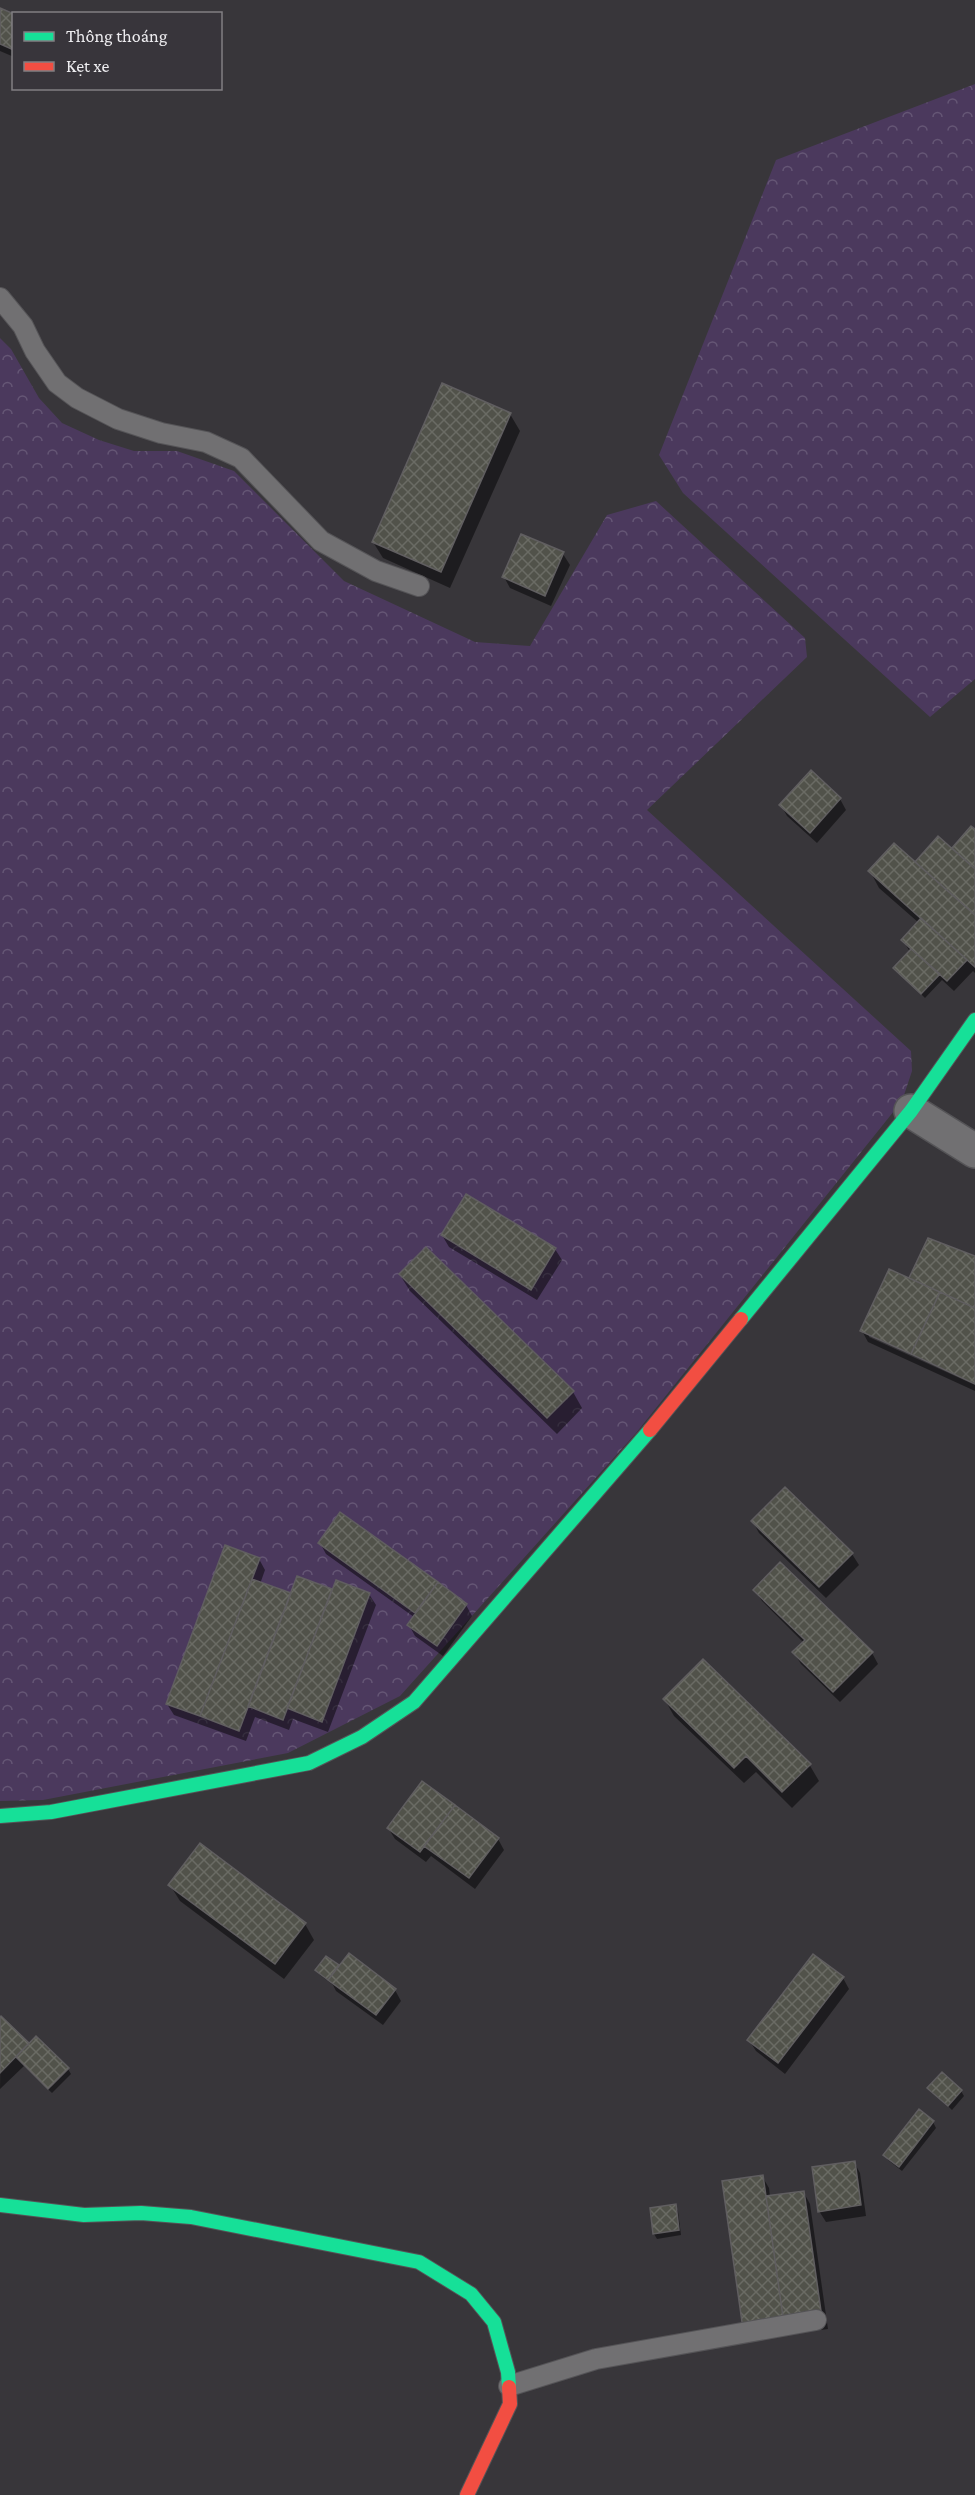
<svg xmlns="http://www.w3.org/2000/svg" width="975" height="2495" viewBox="0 0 975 2495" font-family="'Crimson Pro',serif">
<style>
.forest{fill:url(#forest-crowns)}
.shadow{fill:#0007}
.building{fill:url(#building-cross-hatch);stroke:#605e60;stroke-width:1.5}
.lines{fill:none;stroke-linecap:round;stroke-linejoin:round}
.lane-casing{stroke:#555457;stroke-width:22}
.street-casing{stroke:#555457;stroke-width:36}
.fast-casing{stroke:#555457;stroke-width:16}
.jam-casing{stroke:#555457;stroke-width:16}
.lane{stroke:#717072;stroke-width:20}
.street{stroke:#717072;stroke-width:33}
.fast{stroke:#16e098;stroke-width:14}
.jam{stroke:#f24e42;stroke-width:14}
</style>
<defs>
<pattern id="forest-crowns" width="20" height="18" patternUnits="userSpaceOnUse" patternTransform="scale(1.5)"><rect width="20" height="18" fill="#4b395d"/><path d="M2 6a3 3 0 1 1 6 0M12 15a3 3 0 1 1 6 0" fill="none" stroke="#655675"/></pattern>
<pattern id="building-cross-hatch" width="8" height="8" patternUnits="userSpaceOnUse" patternTransform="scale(1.5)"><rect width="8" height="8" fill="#51524a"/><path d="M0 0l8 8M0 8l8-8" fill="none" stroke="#6a6b64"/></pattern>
</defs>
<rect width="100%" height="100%" fill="#38363a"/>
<path class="forest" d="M 975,84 L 975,679 L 930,717 L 683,493 L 659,455 L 776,160 Z
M 0,338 L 11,349 L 39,398 L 62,423 L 99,440 L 134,451 L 177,451 L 234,471 L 344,581 L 475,642 L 530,646 L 607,515 L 656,501 L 805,638 L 807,657 L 647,810 L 911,1051 L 912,1071 L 902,1101 L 636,1433 L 400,1696 L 288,1753 L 43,1800 L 0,1801 Z"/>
<path class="shadow" d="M 0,9 L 14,16 L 14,57 L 0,51 Z
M 510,414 L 520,431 L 450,588 L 383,558 L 373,542 Z
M 563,554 L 570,565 L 551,606 L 510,588 L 504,577 Z
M 840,799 L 846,810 L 817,843 L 787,816 L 781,805 Z
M 971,828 L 975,831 L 975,973 L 973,971 L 954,991 L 942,980 L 925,998 L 895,968 L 910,952 L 903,940 L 919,923 L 879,888 L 870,871 L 915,864 L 952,850 Z
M 442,1235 L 555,1249 L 562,1260 L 537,1300 L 449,1247 Z
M 929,1240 L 975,1257 L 975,1382 L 869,1333 L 869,1337 L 975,1385 L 975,1391 L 868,1342 L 862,1331 L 910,1280 Z
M 400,1275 L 573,1392 L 582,1408 L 557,1434 L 410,1291 Z
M 785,1489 L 852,1554 L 859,1565 L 826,1598 L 759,1533 L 753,1522 Z
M 341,1514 L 466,1605 L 472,1616 L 443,1656 L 415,1636 L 409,1625 L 414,1617 L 326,1554 L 320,1543 Z
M 259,1559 L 265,1570 L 260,1584 L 291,1595 L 298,1578 L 333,1590 L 369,1594 L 376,1605 L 328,1732 L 293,1719 L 289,1730 L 255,1717 L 246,1741 L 174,1715 L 167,1704 Z
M 755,1590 L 872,1653 L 878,1664 L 840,1702 L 801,1664 L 794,1653 L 804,1643 L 762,1601 Z
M 665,1700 L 809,1764 L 819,1781 L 792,1808 L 756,1772 L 744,1783 L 674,1716 Z
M 388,1828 L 498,1839 L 504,1850 L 475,1889 L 431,1856 L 426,1862 L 395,1839 Z
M 170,1885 L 305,1924 L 314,1940 L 284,1979 L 180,1901 Z
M 326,1958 L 339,1968 L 395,1990 L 401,2001 L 383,2025 L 336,1991 L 333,1985 L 320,1975 L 317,1970 Z
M 843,1978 L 849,1989 L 785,2074 L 756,2051 L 749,2040 Z
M 1,2018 L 29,2045 L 36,2038 L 68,2069 L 71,2074 L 52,2093 L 24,2066 L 0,2089 Z
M 929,2088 L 961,2091 L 964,2096 L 952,2110 Z
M 919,2111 L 933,2122 L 936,2128 L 902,2171 L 888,2160 L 885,2155 Z
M 854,2162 L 860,2173 L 866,2216 L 826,2222 L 819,2211 Z
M 762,2176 L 769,2188 L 770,2197 L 804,2193 L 810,2204 L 828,2329 L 751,2339 Z
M 675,2206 L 678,2211 L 681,2235 L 657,2239 L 654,2234 Z"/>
<path class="building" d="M 0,8 L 14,14 L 14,50 L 0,44 Z
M 442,383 L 511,413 L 441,572 L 372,542 Z
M 521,534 L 564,552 L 545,596 L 502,577 Z
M 811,770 L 841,798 L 810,833 L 779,805 Z
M 971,826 L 975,829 L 975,869 L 952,848 Z
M 938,836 L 975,869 L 975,915 L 915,862 Z
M 894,843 L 975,915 L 975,967 L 868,871 Z
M 921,918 L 967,960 L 947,981 L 901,940 Z
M 911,949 L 940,974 L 921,994 L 893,968 Z
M 466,1194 L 556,1248 L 531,1290 L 441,1235 Z
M 928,1238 L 975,1256 L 975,1308 L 909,1278 Z
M 426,1247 L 574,1391 L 547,1418 L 399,1274 Z
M 889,1269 L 940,1292 L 911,1354 L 860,1331 Z
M 940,1292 L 975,1308 L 975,1384 L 911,1354 Z
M 785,1487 L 853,1553 L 819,1587 L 751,1521 Z
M 340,1512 L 438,1582 L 415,1613 L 318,1543 Z
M 225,1545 L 260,1558 L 200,1716 L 166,1704 Z
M 780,1562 L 873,1652 L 833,1692 L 792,1652 L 805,1640 L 753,1590 Z
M 297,1576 L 332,1589 L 283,1720 L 248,1706 Z
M 252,1579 L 291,1593 L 239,1731 L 200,1716 Z
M 336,1580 L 370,1593 L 322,1722 L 287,1708 Z
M 438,1582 L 467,1604 L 437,1646 L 407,1625 Z
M 703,1659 L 811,1764 L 782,1792 L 746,1756 L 734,1768 L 663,1699 Z
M 422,1781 L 455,1805 L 420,1852 L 387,1828 Z
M 455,1805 L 499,1838 L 469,1878 L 424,1846 Z
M 200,1843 L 306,1923 L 275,1964 L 168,1885 Z
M 349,1953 L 396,1989 L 376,2015 L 328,1980 Z
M 813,1954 L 844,1977 L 778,2063 L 747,2040 Z
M 326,1956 L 339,1965 L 328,1980 L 315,1970 Z
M 1,2016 L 29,2043 L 0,2073 L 0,2017 Z
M 36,2036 L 69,2068 L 48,2089 L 16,2057 Z
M 942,2072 L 962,2090 L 948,2106 L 927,2088 Z
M 919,2109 L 934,2121 L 899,2167 L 883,2155 Z
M 855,2161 L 861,2205 L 818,2212 L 812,2167 Z
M 763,2175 L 784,2324 L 743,2329 L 722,2181 Z
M 804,2191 L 822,2318 L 784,2324 L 766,2196 Z
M 676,2204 L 679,2230 L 653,2234 L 650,2208 Z"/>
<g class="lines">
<g class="lane-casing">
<path id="lane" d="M 0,298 L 23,326 L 35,351 L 57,383 L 77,398 L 118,419 L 161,433 L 206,442 L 241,458 L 321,541 L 376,571 L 419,586
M 509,2386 L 596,2359 L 816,2320"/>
</g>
<g class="street-casing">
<path id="street" d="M 911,1111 L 975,1151"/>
</g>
<g class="fast-casing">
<path id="fast" d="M 741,1319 L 911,1111 L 975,1020
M 0,1816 L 51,1812 L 309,1763 L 362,1737 L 414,1702 L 650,1430
M 0,2205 L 84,2215 L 141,2213 L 191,2217 L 419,2262 L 471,2294 L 494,2322 L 508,2372 L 509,2387"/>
</g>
<g class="jam-casing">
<path id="jam" d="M 650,1430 L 741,1319
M 467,2495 L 510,2404 L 509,2387"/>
</g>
<use href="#lane" class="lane"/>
<use href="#street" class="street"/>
<use href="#fast" class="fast"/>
<use href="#jam" class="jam"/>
</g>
<rect x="12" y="12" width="210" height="78" fill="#38353b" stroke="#817f83" stroke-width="1.5"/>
<rect x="24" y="32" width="30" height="9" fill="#16e098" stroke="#817f83" stroke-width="1.5"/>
<text x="66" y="42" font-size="18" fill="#eeedf0">Thông thoáng</text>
<rect x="24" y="62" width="30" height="9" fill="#f24e42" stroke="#817f83" stroke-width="1.5"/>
<text x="66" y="72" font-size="18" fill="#eeedf0">Kẹt xe</text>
</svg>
